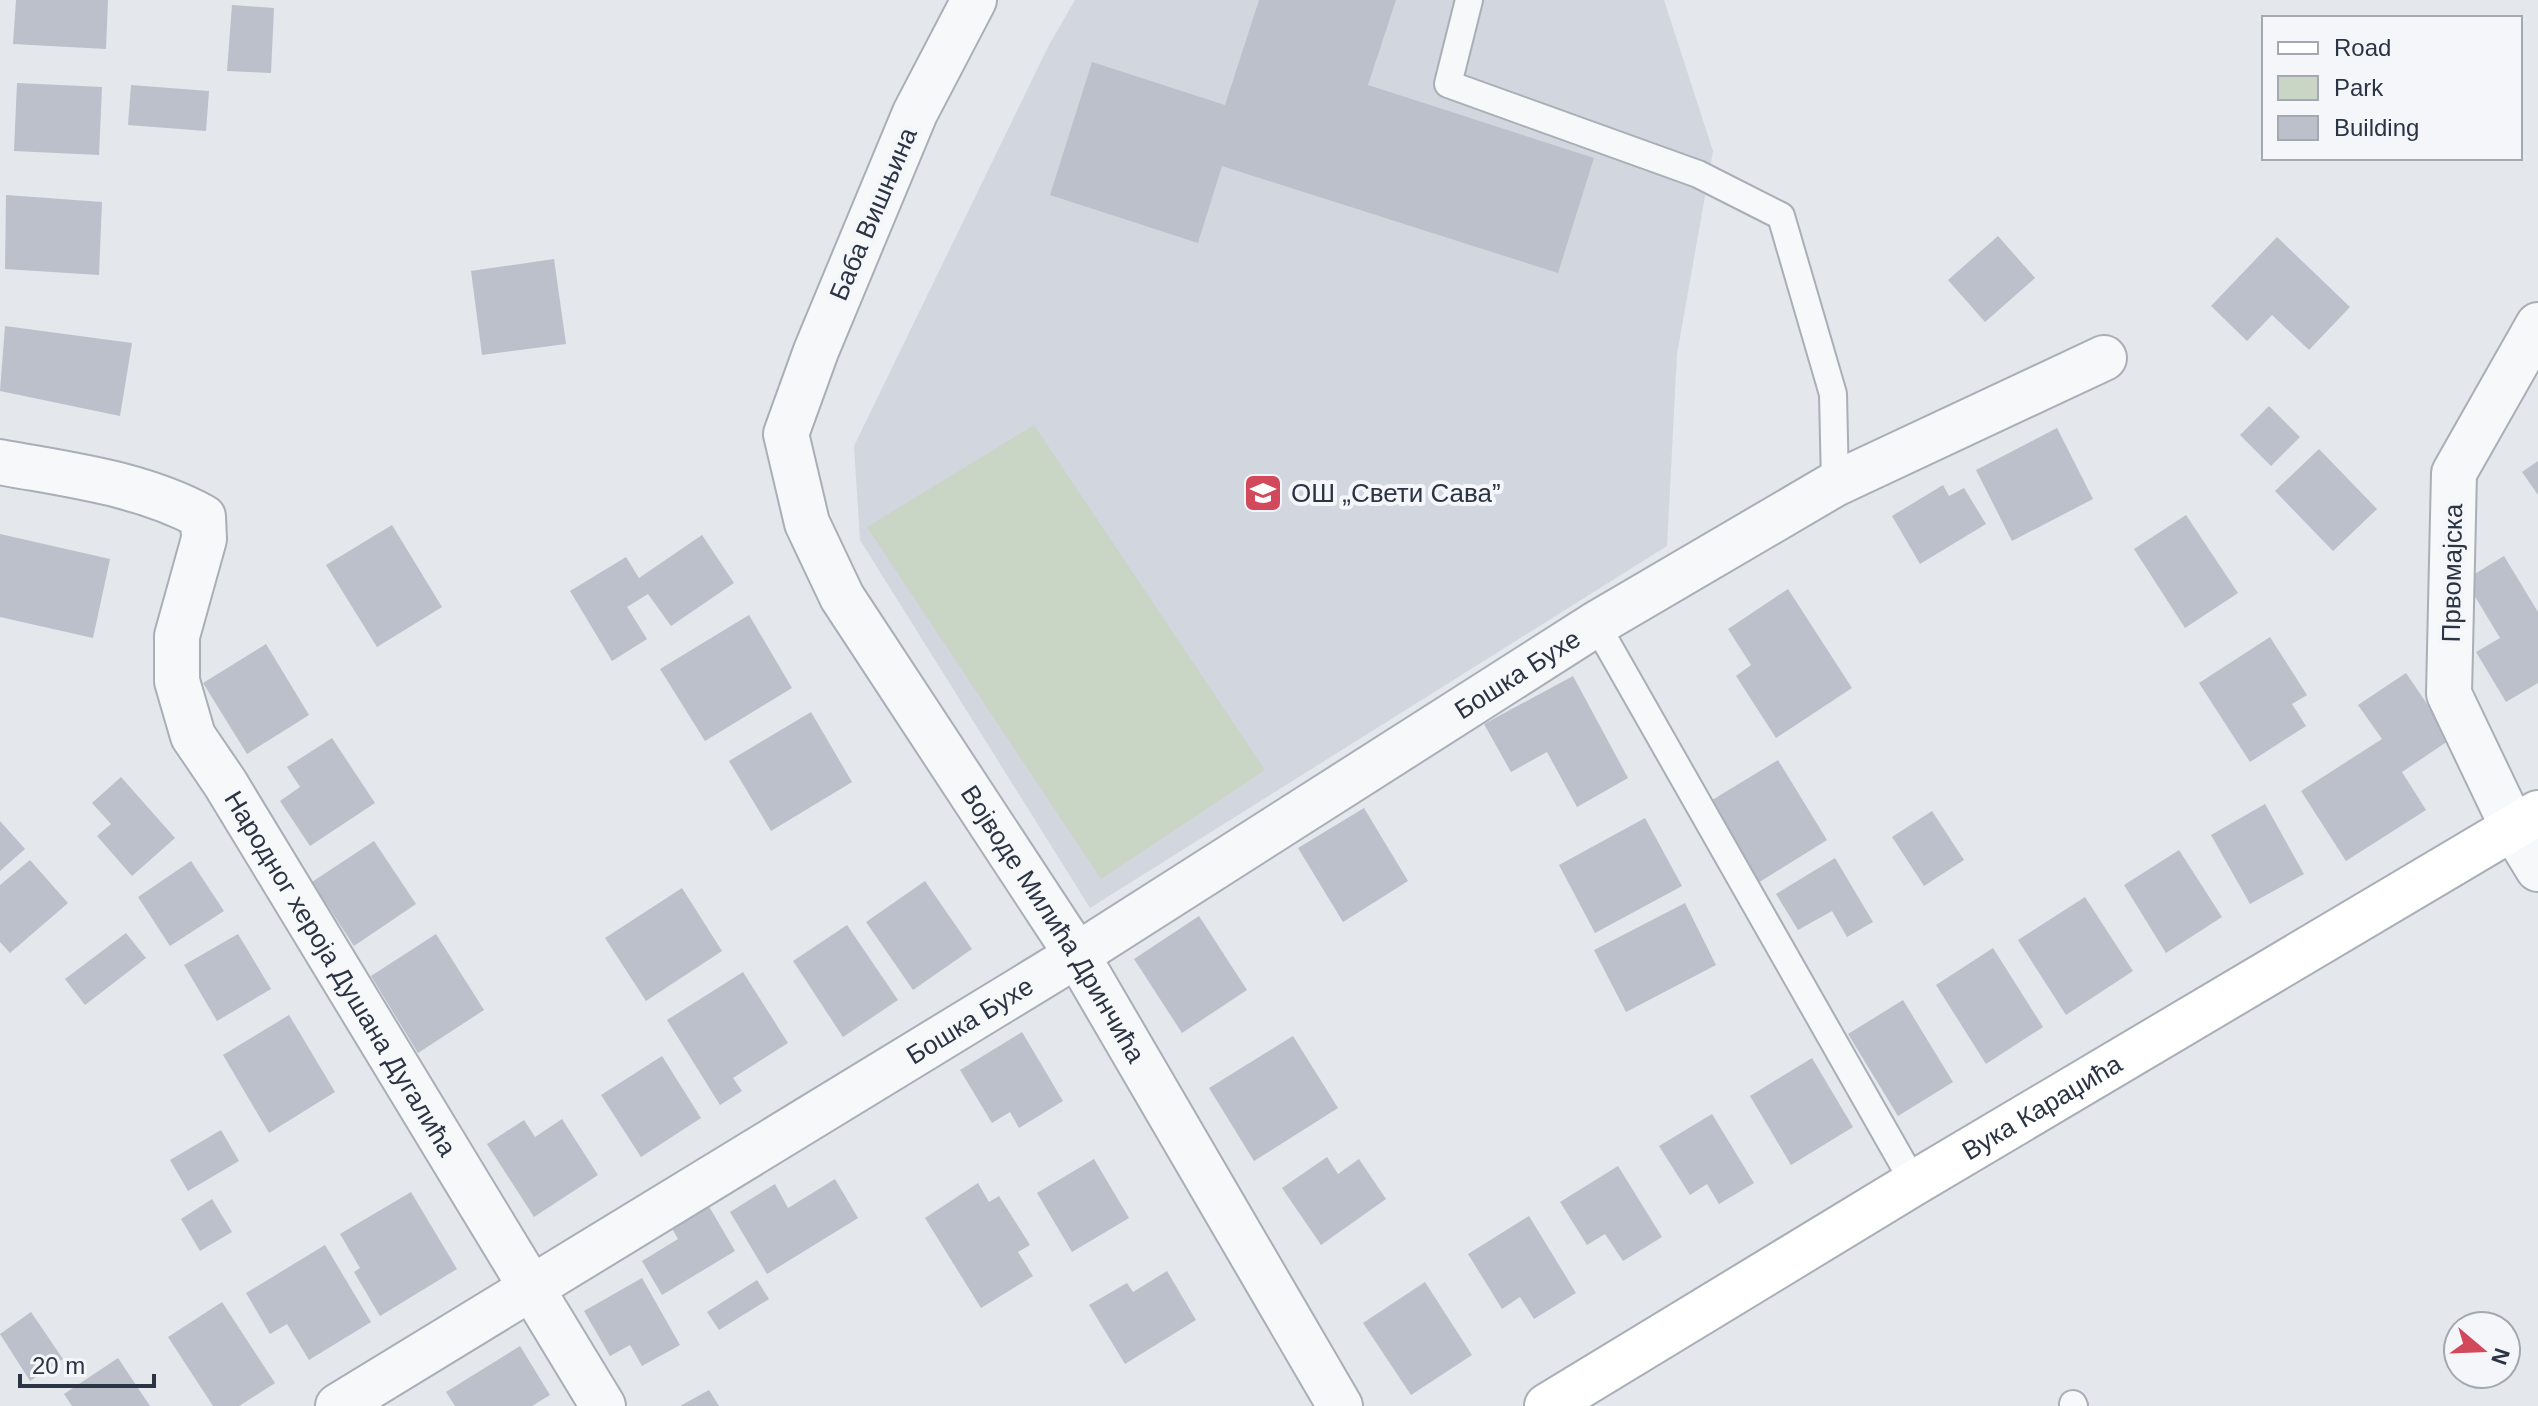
<svg xmlns="http://www.w3.org/2000/svg" width="2538" height="1406" viewBox="0 0 2538 1406" font-family="Helvetica,sans-serif">
<style>
.built{fill:#d2d6de}
.green{fill:#c9d6c5}
.building{fill:#bbc0ca}
.lines{fill:none;stroke-linecap:round;stroke-linejoin:round}
.lane-casing{stroke:#a9aeb7;stroke-width:30}
.street-casing{stroke:#a9aeb7;stroke-width:48}
.secondary-casing{stroke:#a9aeb7;stroke-width:48}
.lane{stroke:#f7f8fa;stroke-width:26}
.street{stroke:#f7f8fa;stroke-width:44}
.secondary{stroke:#fff;stroke-width:44}
.labels{text-anchor:middle;dominant-baseline:central;stroke-width:8;stroke-linejoin:round;paint-order:stroke}
.street-label{font-size:26px;fill:#2b3445;stroke:#f4f6f9}
.poi-label{font-size:26px;fill:#2b3445;stroke:#f4f6f9;text-anchor:start}
</style>
<rect width="100%" height="100%" fill="#e4e7ec"/>
<path class="built" d="M 1075,0 L 1664,0 L 1713,151 L 1677,354 L 1667,546 L 1090,908 L 860,540 L 854,446 L 1049,45 Z"/>
<path class="green" d="M 1034,425 L 1265,770 L 1101,879 L 867,527 Z"/>
<path class="building" d="M 16,0 L 108,0 L 106,49 L 13,44 Z
M 1259,0 L 1396,0 L 1368,85 L 1594,158 L 1558,273 L 1222,166 L 1198,243 L 1050,195 L 1092,62 L 1225,105 Z
M 232,5 L 274,8 L 271,73 L 227,71 Z
M 17,83 L 102,87 L 99,155 L 14,151 Z
M 131,85 L 209,91 L 206,131 L 128,125 Z
M 6,195 L 102,202 L 99,275 L 5,269 Z
M 1998,236 L 2035,278 L 1985,322 L 1948,280 Z
M 2277,237 L 2350,307 L 2309,350 L 2272,315 L 2247,341 L 2211,306 Z
M 554,259 L 566,344 L 482,355 L 471,271 Z
M 5,326 L 132,343 L 120,416 L 0,391 Z
M 2269,406 L 2300,437 L 2271,466 L 2240,435 Z
M 2057,428 L 2093,499 L 2012,541 L 1976,470 Z
M 2319,449 L 2377,509 L 2333,551 L 2275,491 Z
M 2538,461 L 2538,495 L 2522,472 Z
M 1943,485 L 1949,496 L 1964,488 L 1986,524 L 1920,564 L 1892,516 Z
M 2186,515 L 2238,593 L 2185,628 L 2134,549 Z
M 392,525 L 442,607 L 377,647 L 326,565 Z
M 0,534 L 110,559 L 93,638 L 0,617 Z
M 702,535 L 734,583 L 671,626 L 648,594 L 627,607 L 647,639 L 612,661 L 570,591 L 626,557 L 639,578 Z
M 2504,556 L 2538,612 L 2538,683 L 2506,702 L 2476,652 L 2500,638 L 2465,580 Z
M 1788,589 L 1852,688 L 1776,738 L 1736,676 L 1751,665 L 1728,629 Z
M 749,615 L 792,688 L 705,741 L 660,669 Z
M 2270,637 L 2307,695 L 2292,704 L 2306,726 L 2250,762 L 2199,683 Z
M 266,644 L 309,715 L 247,754 L 203,683 Z
M 2406,673 L 2451,739 L 2402,772 L 2426,810 L 2346,861 L 2301,791 L 2382,739 L 2358,705 Z
M 1573,676 L 1628,778 L 1577,807 L 1547,752 L 1511,772 L 1484,724 Z
M 811,712 L 852,782 L 771,831 L 729,761 Z
M 332,738 L 375,803 L 310,846 L 280,801 L 300,787 L 287,767 Z
M 1778,760 L 1827,840 L 1753,886 L 1704,805 Z
M 121,777 L 175,838 L 132,876 L 97,836 L 111,824 L 92,803 Z
M 2265,804 L 2304,874 L 2250,904 L 2211,835 Z
M 1364,808 L 1408,881 L 1343,922 L 1298,848 Z
M 1932,811 L 1964,860 L 1924,886 L 1892,837 Z
M 1645,818 L 1682,886 L 1595,933 L 1559,865 Z
M 0,821 L 25,849 L 0,871 Z
M 374,841 L 416,904 L 354,946 L 312,882 Z
M 2179,850 L 2222,917 L 2166,953 L 2124,885 Z
M 1835,858 L 1873,922 L 1847,937 L 1832,911 L 1798,930 L 1776,894 Z
M 30,860 L 68,903 L 10,953 L 0,942 L 0,885 Z
M 191,861 L 224,911 L 170,946 L 138,897 Z
M 925,881 L 972,949 L 913,990 L 866,922 Z
M 682,888 L 722,951 L 646,1001 L 605,938 Z
M 2085,897 L 2133,971 L 2066,1015 L 2018,940 Z
M 1685,903 L 1716,965 L 1626,1012 L 1594,950 Z
M 1199,916 L 1247,990 L 1182,1033 L 1134,959 Z
M 847,925 L 898,1000 L 843,1037 L 793,961 Z
M 126,933 L 146,958 L 85,1005 L 65,979 Z
M 238,934 L 271,989 L 217,1021 L 184,965 Z
M 436,934 L 484,1010 L 418,1053 L 371,976 Z
M 1993,948 L 2043,1027 L 1986,1064 L 1936,985 Z
M 743,972 L 788,1043 L 733,1078 L 742,1091 L 720,1105 L 667,1020 Z
M 1903,1000 L 1953,1082 L 1898,1116 L 1848,1034 Z
M 289,1015 L 335,1092 L 269,1133 L 223,1055 Z
M 1022,1032 L 1063,1101 L 1019,1128 L 1010,1112 L 992,1123 L 960,1070 Z
M 1293,1036 L 1338,1108 L 1254,1161 L 1209,1088 Z
M 662,1056 L 701,1118 L 641,1157 L 601,1095 Z
M 1812,1058 L 1853,1127 L 1791,1165 L 1750,1096 Z
M 1712,1114 L 1754,1183 L 1719,1204 L 1707,1184 L 1690,1195 L 1659,1146 Z
M 562,1119 L 598,1175 L 534,1217 L 487,1144 L 524,1120 L 535,1137 Z
M 221,1130 L 239,1161 L 188,1191 L 170,1160 Z
M 1327,1157 L 1338,1174 L 1359,1159 L 1386,1199 L 1321,1245 L 1282,1188 Z
M 1094,1159 L 1129,1218 L 1072,1252 L 1037,1193 Z
M 1618,1166 L 1662,1237 L 1623,1261 L 1605,1234 L 1587,1245 L 1560,1202 Z
M 835,1179 L 858,1218 L 767,1274 L 730,1212 L 775,1184 L 788,1208 Z
M 978,1183 L 989,1202 L 999,1196 L 1030,1245 L 1018,1252 L 1033,1276 L 981,1308 L 925,1218 Z
M 411,1192 L 457,1269 L 380,1316 L 354,1272 L 360,1268 L 340,1234 Z
M 212,1199 L 232,1232 L 200,1251 L 181,1219 Z
M 707,1203 L 735,1251 L 662,1295 L 642,1261 L 678,1239 L 670,1225 Z
M 1529,1216 L 1576,1293 L 1534,1319 L 1520,1297 L 1502,1309 L 1468,1254 Z
M 325,1245 L 371,1322 L 309,1360 L 287,1324 L 270,1334 L 246,1293 Z
M 1167,1271 L 1196,1320 L 1125,1364 L 1089,1305 L 1127,1283 L 1133,1292 Z
M 642,1278 L 680,1345 L 642,1366 L 630,1345 L 610,1356 L 584,1311 Z
M 757,1280 L 769,1299 L 719,1330 L 707,1312 Z
M 1425,1282 L 1472,1355 L 1411,1395 L 1363,1323 Z
M 222,1302 L 275,1383 L 239,1406 L 213,1406 L 168,1337 Z
M 31,1312 L 63,1359 L 30,1381 L 0,1334 Z
M 520,1346 L 550,1395 L 532,1406 L 455,1406 L 446,1392 Z
M 118,1358 L 150,1406 L 72,1406 L 64,1394 Z
M 709,1390 L 719,1406 L 680,1406 Z"/>
<g class="lines">
<g class="lane-casing">
<path id="lane" d="M 1469,0 L 1448,84 L 1698,174 L 1781,216 L 1833,394 L 1835,484
M 1596,624 L 1914,1183
M 2073,1404 L 2074,1406"/>
</g>
<g class="street-casing">
<g id="street">
<path id="s1" d="M 974,0 L 915,113 L 816,351 L 786,434 L 807,523 L 842,597 L 1077,955 L 1340,1406"/>
<path d="M 2538,325 L 2454,473 L 2449,694 L 2513,828 L 2538,869"/>
<path id="s2" d="M 0,462 C 69,475 141,483 203,517 L 204,539 L 177,636 L 177,681 L 193,736 L 225,783 L 603,1406"/>
<path id="s3" d="M 338,1406 L 1077,955 L 1596,624 L 1835,484 L 2104,358"/>
</g>
</g>
<g class="secondary-casing">
<g id="secondary">
<path id="s4" d="M 1547,1406 L 1914,1183 L 2538,813"/>
</g>
</g>
<use href="#lane" class="lane"/>
<use href="#street" class="street"/>
<use href="#secondary" class="secondary"/>
</g>
<defs>
<g id="school-square" transform="scale(2)"><rect x="-9" y="-9" width="18" height="18" rx="4" fill="#d1495b" stroke="#f4f6f9"/><path d="M0-5L7-2L0 1L-7-2ZM-4 1L0 2.5L4 1V4Q0 6-4 4Z" fill="#fff"/></g>
</defs>
<g fill-rule="evenodd">
<use href="#school-square" x="1263" y="493"/>
</g>
<g class="labels">
<g class="street-label">
<text transform="translate(873 214) rotate(-67)">Баба Вишњина</text>
<text transform="translate(2452 573) rotate(-89)">Првомајска</text>
<text stroke="none"><textPath href="#s3" startOffset="1388">Бошка Бухе</textPath></text>
<text stroke="none"><textPath href="#s1" startOffset="1036">Војводе Милића Дринчића</textPath></text>
<text stroke="none"><textPath href="#s2" startOffset="716">Народног хероја Душана Дугалића</textPath></text>
<text stroke="none"><textPath href="#s3" startOffset="740">Бошка Бухе</textPath></text>
<text stroke="none"><textPath href="#s4" startOffset="578">Вука Караџића</textPath></text>
</g>
<g class="poi-label">
<text x="1291" y="493">ОШ „Свети Сава”</text>
</g>
</g>
<rect x="2262" y="16" width="260" height="144" fill="#f4f6f9" stroke="#a4a8b1" stroke-width="2"/>
<rect x="2278" y="42" width="40" height="12" fill="#ffffff" stroke="#a4a8b1" stroke-width="2"/>
<text x="2334" y="56" font-size="24" fill="#2b3445">Road</text>
<rect x="2278" y="76" width="40" height="24" fill="#c9d6c5" stroke="#a4a8b1" stroke-width="2"/>
<text x="2334" y="96" font-size="24" fill="#2b3445">Park</text>
<rect x="2278" y="116" width="40" height="24" fill="#bbc0ca" stroke="#a4a8b1" stroke-width="2"/>
<text x="2334" y="136" font-size="24" fill="#2b3445">Building</text>
<g transform="translate(2482 1350) rotate(109)"><circle r="38" fill="#f4f6f9" stroke="#a4a8b1" stroke-width="2"/>
<path d="M0-6L14 30L0 20L-14 30Z" fill="#d1495b"/>
<text y="-12" font-size="22" font-weight="bold" text-anchor="middle" fill="#2b3445">N</text>
</g>
<path d="M20 1374v12h134v-12" fill="none" stroke="#2b3445" stroke-width="4"/>
<text x="32" y="1374" font-size="24" fill="#2b3445" stroke="#f4f6f9" stroke-width="6" paint-order="stroke">20 m</text>
</svg>
